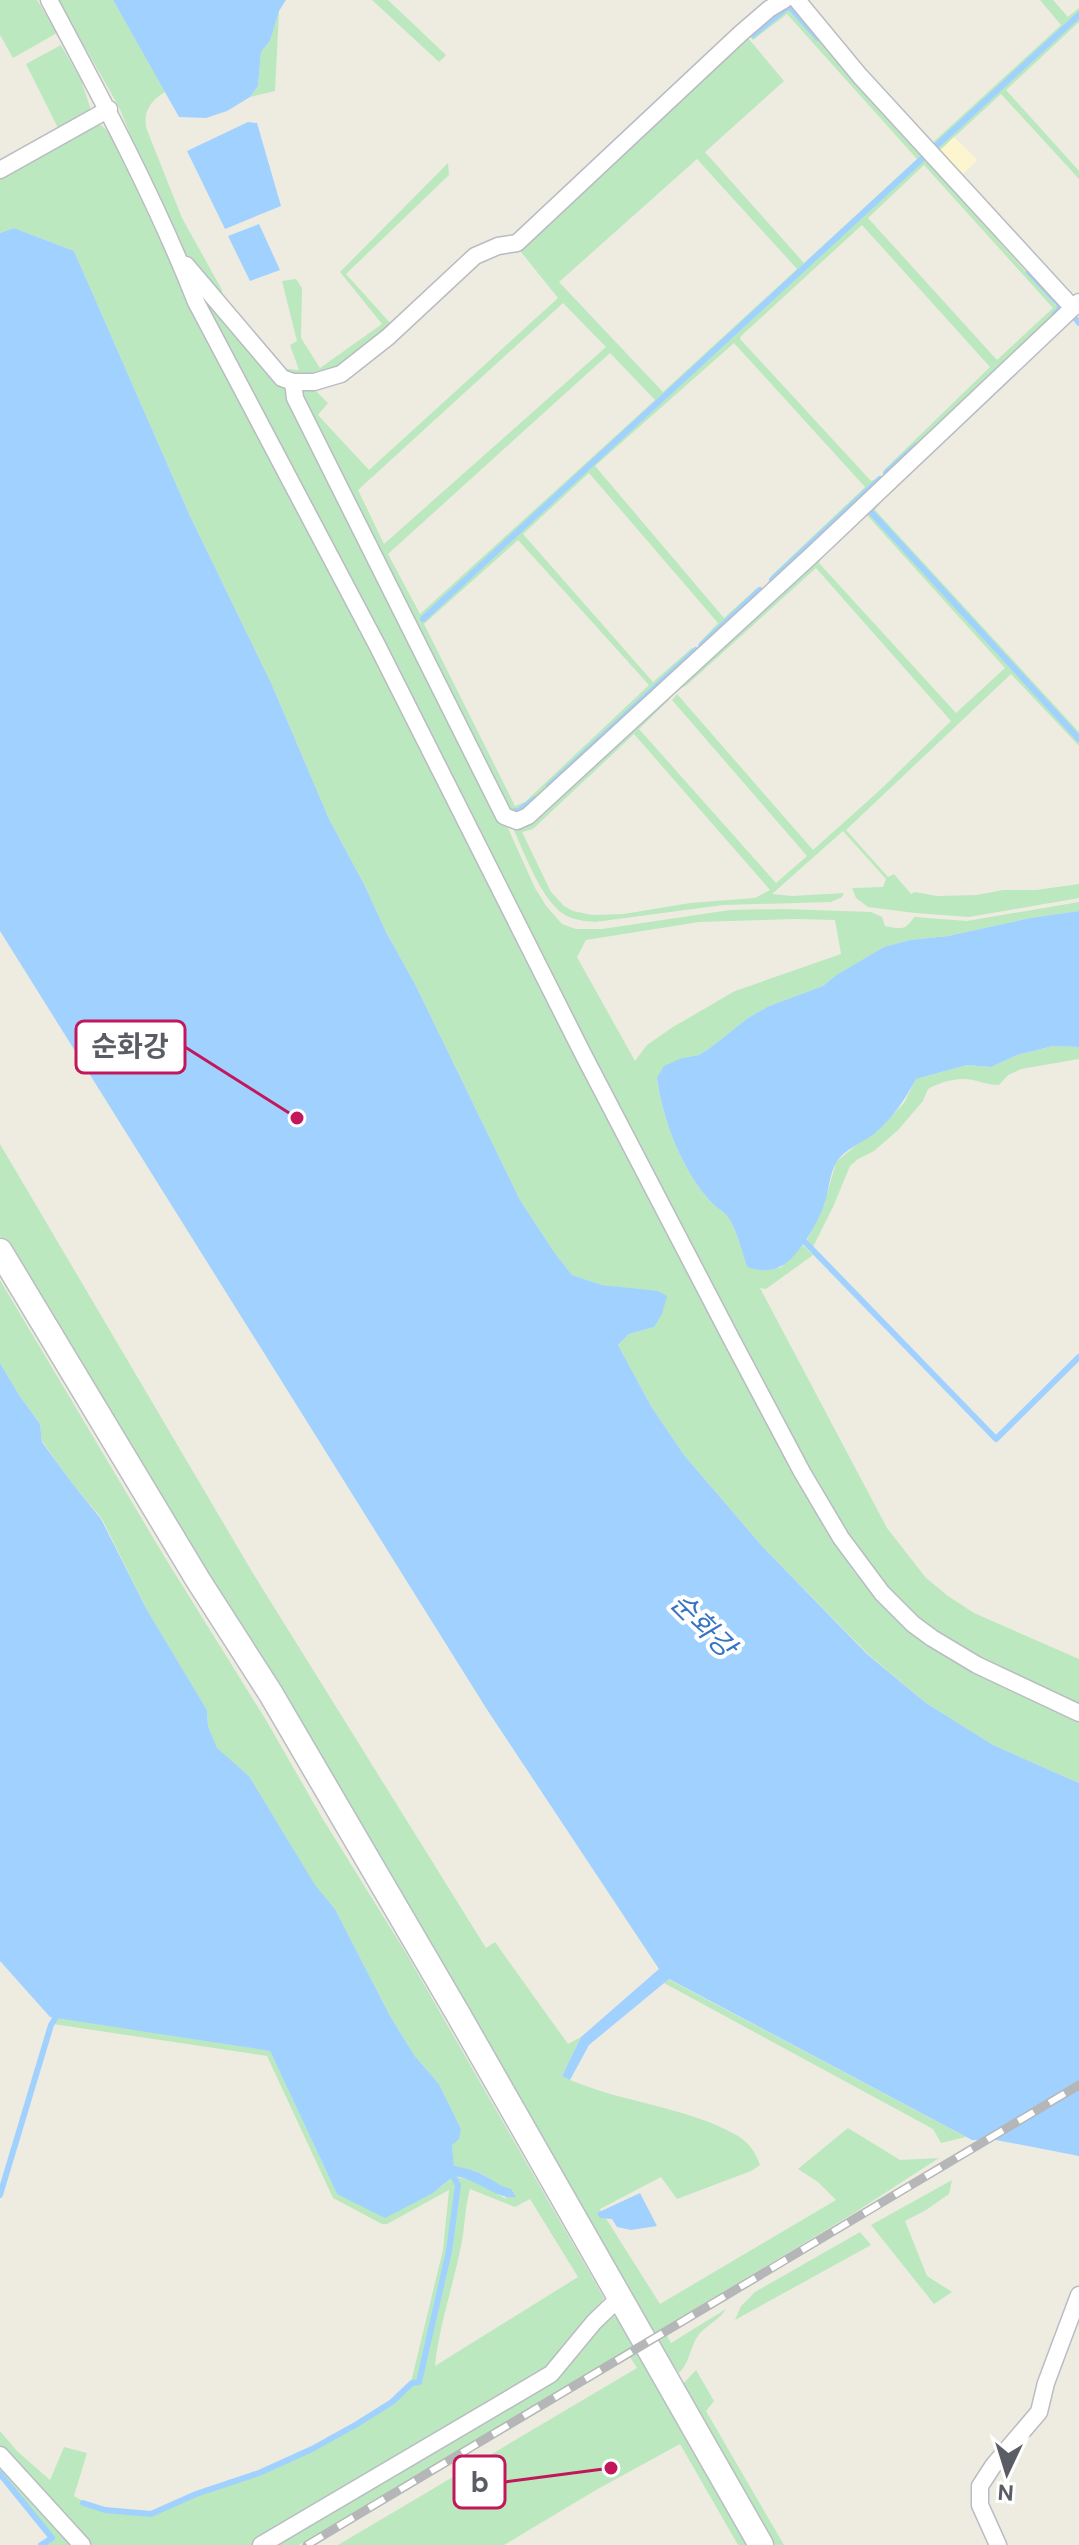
<svg xmlns="http://www.w3.org/2000/svg" width="1079" height="2545" viewBox="0 0 1079 2545" font-family="'DM Sans','Noto Sans KR',sans-serif">
<style>
.green{fill:#bbe8be;fill-rule:evenodd}
.sand{fill:#fdf5cd}
.water{fill:#a1d1ff}
.lines{fill:none;stroke-linecap:round;stroke-linejoin:round}
.stream{stroke:#a1d1ff;stroke-width:6}
.street-casing{stroke:#b9bcc2;stroke-width:19}
.secondary-casing{stroke:#babdc4;stroke-width:27}
.street{stroke:#fff;stroke-width:16}
.secondary{stroke:#fff;stroke-width:24}
.rail-casing{stroke:#b5b6b7;stroke-width:9}
.rail{stroke:#fff;stroke-width:6;stroke-dasharray:18;stroke-linecap:butt}
.labels{text-anchor:middle;dominant-baseline:central;stroke-width:8;stroke-linejoin:round;paint-order:stroke}
.water-label{font-size:28px;font-style:italic;fill:#3774c4;stroke:#fff}
.leader{fill:none;stroke:#c2185b;stroke-width:3}
.callout-dot{fill:#c2185b;stroke:#fff;stroke-width:3}
.callout{fill:#fff;stroke:#c2185b;stroke-width:3}
.callout-label{font-size:28px;text-anchor:middle;font-weight:bold;fill:#5a5e64}
</style>
<rect width="100%" height="100%" fill="#eeece1"/>
<path class="green" d="M 0,0 L 37,0 L 57,33 L 13,58 L 0,35 Z
M 58,0 L 113,0 L 165,92 C 150,101 142,113 147,130 L 182,218 L 222,290 L 223,304 L 189,264 L 151,186 L 119,107 Z
M 372,0 L 388,0 L 446,55 L 439,62 Z
M 1040,0 L 1053,0 L 1068,17 L 1079,8 L 1079,13 L 933,147 L 930,145 L 1061,25 Z
M 791,2 L 1064,305 L 1061,309 L 1059,303 L 788,6 L 924,157 L 422,620 L 925,158 L 1059,309 L 885,473 L 884,470 L 990,367 L 862,225 L 741,336 L 740,339 L 871,481 L 881,477 L 771,579 L 771,576 L 865,487 L 734,343 L 595,466 L 724,618 L 757,588 L 760,589 L 700,646 L 699,643 L 718,623 L 589,473 L 523,534 L 653,682 L 692,648 L 695,650 L 524,814 L 508,812 L 299,391 L 313,388 L 328,403 L 318,415 L 369,470 L 558,298 L 521,252 L 524,247 L 743,39 L 746,41 L 748,38 L 784,81 L 705,152 L 804,263 L 917,159 L 787,14 L 753,40 L 749,34 ZM 697,159 L 797,269 L 663,392 L 559,282 ZM 924,165 L 1053,308 L 997,360 L 868,218 ZM 563,303 L 606,347 L 384,544 L 358,490 ZM 610,353 L 655,400 L 420,614 L 388,554 ZM 518,540 L 649,685 L 525,802 L 515,806 L 424,624 Z
M 279,11 L 275,91 L 250,97 L 258,86 L 261,52 L 270,41 Z
M 1079,16 L 1079,22 L 1006,90 L 1079,171 L 1079,179 L 1001,94 L 938,152 L 934,149 Z
M 61,45 L 81,80 L 90,107 L 89,111 L 58,128 L 26,64 Z
M 101,125 L 111,134 L 189,303 L 254,418 L 833,1541 L 854,1572 L 876,1596 L 994,1680 L 1037,1703 L 1079,1721 L 1079,1783 L 993,1745 L 926,1703 L 868,1654 L 762,1546 L 684,1455 L 651,1406 L 618,1345 L 629,1334 L 654,1327 L 627,1288 L 602,1285 L 572,1275 L 554,1252 L 520,1200 L 416,986 L 386,932 L 365,886 L 329,819 L 272,685 L 190,516 L 74,251 L 14,228 L 0,233 L 0,167 L 94,126 Z
M 448,163 L 449,175 L 346,274 L 392,325 L 347,364 L 303,378 L 278,368 L 299,370 L 290,345 L 297,341 L 282,281 L 296,279 L 302,288 L 301,338 L 320,368 L 382,324 L 340,272 Z
M 196,282 L 285,385 L 504,819 L 535,888 L 547,907 L 562,924 L 576,929 L 602,929 L 730,910 L 783,909 L 871,912 L 882,917 L 885,926 C 899,929 906,931 914,917 L 967,921 L 1079,902 L 1079,911 L 1030,918 L 948,936 L 910,940 L 884,947 L 840,973 L 823,986 L 769,1006 L 748,1018 L 710,1048 L 699,1055 L 682,1058 L 657,1079 C 662,1119 683,1173 712,1203 C 718,1209 725,1212 730,1220 C 738,1234 742,1252 747,1267 L 780,1268 L 803,1245 L 813,1255 L 766,1289 L 760,1288 L 887,1528 L 926,1578 L 948,1596 L 974,1613 L 1079,1659 L 1079,1706 L 997,1669 L 927,1626 L 889,1592 L 822,1497 L 197,296 ZM 795,919 L 835,920 L 841,954 L 735,991 L 673,1027 L 647,1045 L 635,1061 L 577,957 L 586,940 L 699,922 Z
M 882,492 L 884,498 L 875,510 L 1079,732 L 1079,736 L 873,512 L 871,513 L 1079,738 L 1079,746 L 1011,674 L 846,830 L 888,877 L 894,874 L 911,894 L 915,892 L 937,896 L 977,895 L 1003,890 L 1036,890 L 1079,884 L 1079,898 L 969,917 L 915,913 L 868,907 L 856,898 L 852,888 L 883,887 L 886,879 L 843,831 L 772,894 L 792,896 L 844,893 L 842,897 L 831,902 L 723,905 L 595,922 C 584,921 574,920 565,915 C 541,901 523,849 511,824 L 666,693 L 669,700 L 639,729 L 776,883 L 807,856 L 672,700 L 677,694 L 813,850 L 880,790 L 951,721 L 816,568 L 687,685 L 678,690 L 675,686 L 815,555 L 820,561 L 819,563 L 956,713 L 1005,668 L 865,513 ZM 634,734 L 770,890 L 755,898 L 690,903 L 624,914 L 592,915 L 573,911 L 564,906 L 551,892 L 522,832 L 533,829 Z
M 1053,1046 L 1079,1047 L 1079,1059 L 1021,1069 L 1008,1075 L 999,1085 C 989,1085 982,1082 973,1080 C 958,1077 941,1082 928,1089 L 923,1101 L 898,1130 L 874,1151 L 858,1159 L 850,1166 L 833,1207 L 813,1247 L 807,1240 L 824,1205 L 836,1162 L 860,1142 L 876,1132 L 904,1103 L 916,1079 L 967,1065 L 991,1067 L 1017,1055 Z
M 0,1144 L 254,1575 L 486,1948 L 495,1942 L 568,2044 L 581,2037 L 562,2076 C 614,2102 688,2106 738,2136 C 749,2143 756,2153 760,2165 L 751,2171 L 677,2199 L 661,2177 L 600,2209 L 660,2304 L 836,2200 L 818,2182 L 798,2169 L 848,2128 L 900,2160 L 939,2158 L 854,2213 L 663,2328 L 671,2343 L 726,2309 C 719,2320 710,2323 701,2332 C 690,2343 691,2362 679,2373 L 659,2344 L 0,1236 Z
M 0,1280 L 164,1556 L 266,1720 L 321,1816 L 406,1953 L 604,2298 L 594,2314 L 548,2369 L 256,2545 L 92,2545 C 64,2511 30,2482 0,2450 L 0,2431 L 17,2451 L 50,2480 L 64,2447 L 87,2453 L 74,2496 L 84,2502 L 82,2504 L 105,2511 L 152,2515 L 197,2496 L 259,2475 L 313,2450 L 358,2425 L 393,2403 L 413,2385 L 420,2383 L 451,2251 L 459,2185 L 456,2177 L 476,2181 L 506,2199 C 500,2178 475,2169 454,2167 L 452,2145 L 461,2129 L 439,2084 L 414,2055 L 389,2014 L 335,1909 L 315,1886 L 249,1776 L 217,1749 L 208,1726 L 207,1710 L 147,1610 L 102,1519 L 72,1483 L 42,1441 L 40,1424 L 19,1395 L 0,1363 ZM 470,2189 L 515,2207 L 530,2199 L 578,2277 L 435,2366 C 439,2327 452,2289 460,2251 C 465,2231 464,2211 470,2189 Z
M 668,1979 L 966,2137 L 941,2143 L 933,2129 L 664,1983 Z
M 57,2017 L 270,2051 L 337,2194 L 433,2193 L 452,2178 L 456,2185 L 448,2251 L 418,2381 L 411,2382 L 443,2250 L 449,2190 L 387,2224 L 382,2224 L 333,2198 L 267,2056 L 53,2024 Z
M 952,2180 L 949,2194 L 926,2210 L 905,2221 L 927,2276 L 952,2292 L 934,2304 L 871,2225 Z
M 860,2232 L 871,2245 L 735,2320 L 741,2306 L 755,2292 Z
M 610,2315 L 617,2318 L 641,2355 L 753,2545 L 738,2545 L 680,2444 L 596,2490 L 504,2545 L 338,2545 L 637,2368 L 626,2351 L 299,2545 L 266,2545 L 554,2374 Z
M 696,2370 L 714,2401 L 706,2411 L 784,2545 L 775,2545 L 682,2385 Z
M 0,2460 L 77,2545 L 44,2545 L 54,2537 L 0,2472 Z"/>
<path class="sand" d="M 954,137 L 977,160 L 958,179 L 939,151 Z"/>
<path class="water" d="M 113,0 L 286,0 L 279,11 L 270,41 L 261,52 L 258,86 L 250,97 L 227,111 L 206,118 L 179,117 Z
M 248,122 L 257,123 L 281,206 L 225,229 L 187,151 Z
M 259,224 L 280,270 L 250,281 L 228,236 Z
M 14,228 L 74,251 L 190,516 L 272,685 L 329,819 L 365,886 L 386,932 L 416,986 L 520,1200 L 554,1252 L 572,1275 L 602,1285 L 658,1291 L 667,1296 L 662,1314 L 654,1327 L 629,1334 L 618,1345 L 651,1406 L 684,1455 L 762,1546 L 867,1654 L 926,1703 L 993,1745 L 1079,1783 L 1079,2156 L 996,2140 L 972,2140 L 669,1979 L 589,2045 L 570,2080 L 562,2076 L 581,2037 L 659,1969 L 486,1708 L 0,931 L 0,233 Z
M 1079,911 L 1079,1047 L 1053,1046 L 1017,1055 L 991,1067 L 967,1065 L 916,1079 C 906,1098 892,1119 875,1133 C 864,1142 844,1149 836,1163 C 829,1175 829,1192 824,1205 C 817,1224 797,1261 777,1268 C 766,1272 758,1270 747,1267 C 742,1252 738,1234 730,1220 C 725,1212 718,1209 712,1203 C 683,1173 662,1119 657,1078 L 664,1066 L 682,1058 L 699,1055 L 710,1048 L 748,1018 L 769,1006 L 823,986 L 838,974 L 884,947 L 910,940 L 948,936 L 1030,918 Z
M 0,1363 L 19,1395 L 40,1424 L 42,1442 L 72,1483 L 101,1519 L 147,1610 L 207,1710 L 208,1726 L 217,1748 L 249,1776 L 315,1885 L 335,1909 L 389,2014 L 414,2055 L 439,2084 L 461,2129 L 459,2139 L 452,2145 L 454,2166 C 466,2168 477,2171 487,2177 C 496,2182 501,2187 511,2189 L 516,2197 C 497,2200 478,2179 454,2176 L 433,2193 L 385,2218 L 337,2194 L 270,2051 L 50,2017 L 0,1961 Z
M 640,2193 L 657,2226 L 631,2230 L 617,2227 L 612,2219 L 600,2218 L 597,2213 Z"/>
<g class="lines">
<path class="stream" d="M 753,35 L 789,6 L 818,38
M 934,148 L 1079,15
M 1029,272 L 1059,304 L 1060,309 L 1055,314
M 1075,318 L 1079,323
M 886,473 L 916,446
M 871,512 L 1079,739
M 772,580 L 880,479
M 423,619 L 925,156
M 701,646 L 760,590
M 549,786 L 696,650
M 515,811 L 519,811 L 535,799
M 805,1242 L 996,1439 L 1079,1357
M 0,2195 L 51,2025 L 59,2012
M 0,2474 L 52,2538 L 41,2545
M 83,2503 L 105,2510 L 151,2514 L 196,2494 L 259,2473 L 312,2449 L 357,2424 L 392,2402 L 412,2383 L 419,2382 L 449,2251 L 458,2185 L 453,2176"/>
<g class="street-casing">
<path id="street" d="M 49,0 C 102,99 155,198 196,302 L 377,645 L 583,1054 L 733,1342 L 802,1472 L 841,1538 L 882,1593 L 913,1624 L 932,1638 L 977,1665 L 1079,1713
M 797,0 L 860,76 L 1073,308
M 0,170 L 109,109
M 186,265 L 282,378 L 293,382 L 314,382 L 341,374 L 388,337 L 475,256 L 498,246 L 517,243 L 740,34 L 769,9 L 784,0
M 293,382 L 295,398 L 504,816 L 517,821 L 528,816 L 813,554 L 1079,302
M 0,2455 L 82,2545
M 261,2545 L 551,2374 L 594,2322 L 619,2298
M 998,2545 L 980,2505 L 980,2486 L 993,2466 L 1039,2412 L 1046,2383 L 1079,2295"/>
</g>
<g class="secondary-casing">
<path id="secondary" d="M 0,1251 L 198,1580 L 271,1694 L 458,2014 L 761,2545"/>
</g>
<use href="#street" class="street"/>
<use href="#secondary" class="secondary"/>
<g class="rail-casing">
<path id="rail" d="M 307,2545 L 1079,2085"/>
</g>
<use href="#rail" class="rail"/>
</g>
<g class="labels">
<g class="water-label">
<text transform="translate(703 1625) rotate(45)">순화강</text>
</g>
</g>
<path class="leader" d="M297 1118L185 1047M611 2468L505 2482"/>
<g class="callout-dot">
<circle cx="297" cy="1118" r="8"/>
<circle cx="611" cy="2468" r="8"/>
</g>
<g class="callout">
<rect x="76" y="1021" width="109" height="52" rx="8"/>
<rect x="454" y="2456" width="51" height="52" rx="8"/>
</g>
<g class="callout-label">
<text x="130" y="1056">순화강</text>
<text x="480" y="2492">b</text>
</g>
<g transform="translate(1007 2473) rotate(184)" stroke="#ffffff" stroke-width="6" paint-order="stroke">
<path d="M0-6L14 30L0 20L-14 30Z" fill="#5a5e64"/>
<text y="-12" font-size="22" font-weight="bold" text-anchor="middle" fill="#5a5e64">N</text>
</g>
</svg>
